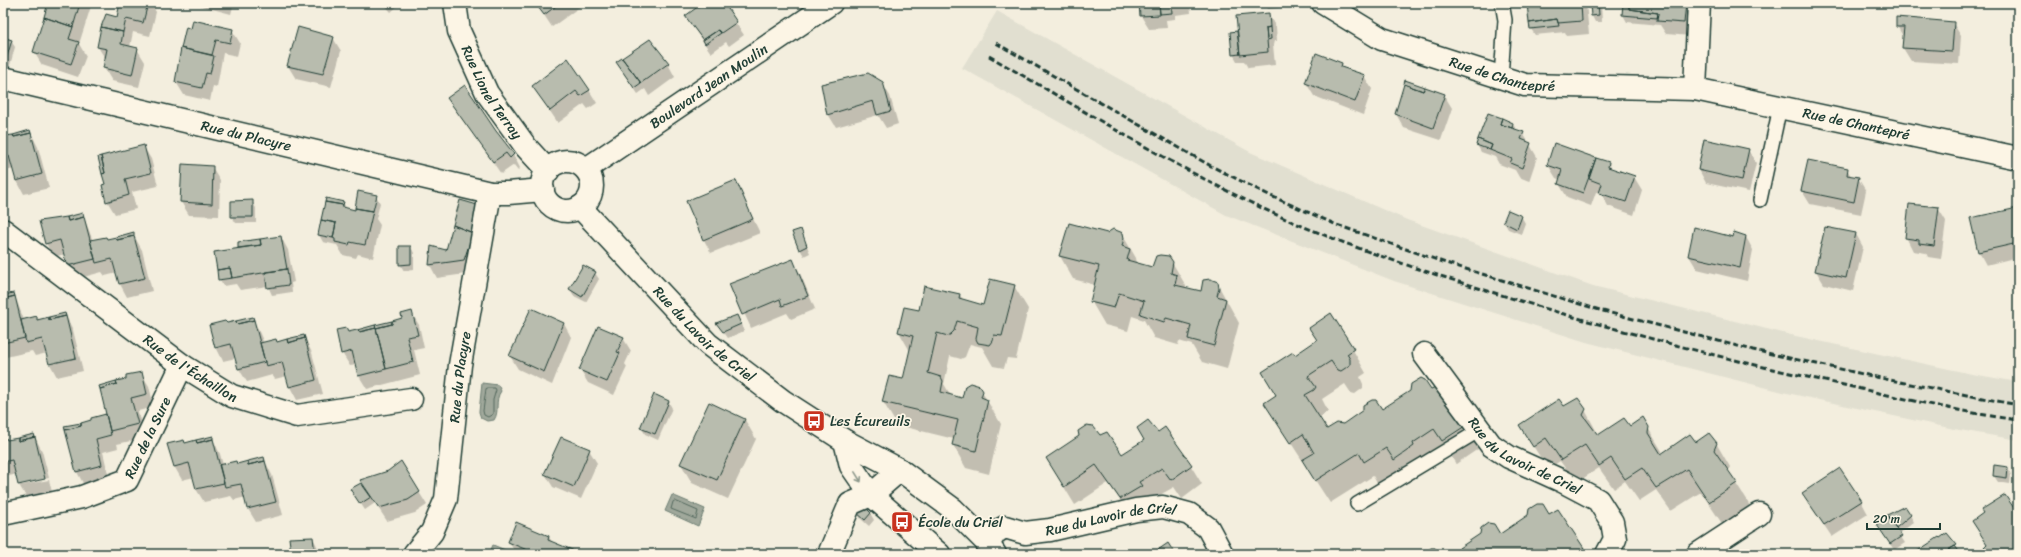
<svg xmlns="http://www.w3.org/2000/svg" width="2021" height="557" viewBox="0 0 2021 557" font-family="Sriracha,sans-serif">
<style>
.built{fill:#e1dfd0}
.water{fill:#a0a89b;stroke:#6c7d72}
.shadow{fill:#0003}
.lines{fill:none;stroke-linecap:round;stroke-linejoin:round}
.shore{stroke:#53685d;stroke-width:1}
.building{fill:#b8bcae;stroke:#1f3d34}
.service-casing{stroke:#1f3d34;stroke-width:16}
.minor-casing{stroke:#1f3d34;stroke-width:25}
.tertiary-casing{stroke:#1f3d34;stroke-width:25}
.service{stroke:#fcf5e5;stroke-width:13}
.minor{stroke:#fcf5e5;stroke-width:22}
.tertiary{stroke:#fcf5e5;stroke-width:22}
.rail{stroke:#1f3d34;stroke-width:3;stroke-dasharray:6 3;stroke-linecap:butt}
.oneway{stroke:#8e998c}
.labels{text-anchor:middle;dominant-baseline:central;stroke-width:3.5;stroke-linejoin:round;paint-order:stroke}
.street-label{font-size:14px;fill:#1f3d34;stroke:#fcf5e5}
.poi-label{font-size:14px;fill:#1f3d34;stroke:#fcf5e5;text-anchor:start}
</style>
<rect width="100%" height="100%" fill="#f3eede"/>
<filter id="ink" filterUnits="userSpaceOnUse"><feTurbulence type="fractalNoise" baseFrequency=".025" numOctaves="2"/><feDisplacementMap in="SourceGraphic" scale="8" xChannelSelector="R" yChannelSelector="G"/><feConvolveMatrix kernelMatrix="1 2 1 2 8 2 1 2 1" color-interpolation-filters="sRGB"/></filter>
<g filter="url(#ink)">
<path class="built" d="M 997,11 L 1250,152 L 1407,220 L 1593,286 L 1791,335 L 1972,374 L 2018,382 L 2018,440 L 1954,429 L 1787,393 L 1586,342 L 1394,281 L 1226,215 L 962,68 Z"/>
<path class="water" d="M 482,383 L 498,385 L 501,391 C 494,401 500,411 494,420 L 487,421 L 481,418 L 479,412 Z
M 672,495 L 705,509 L 698,526 L 665,511 Z
M 493,545 L 510,552 L 509,554 L 489,554 Z"/>
<path class="shadow" d="M 49,3 L 92,3 L 79,44 L 86,56 L 78,77 L 42,65 L 34,52 Z
M 121,3 L 151,3 L 156,12 L 150,36 L 133,32 L 130,47 L 137,49 L 145,62 L 139,87 L 112,81 L 104,68 L 106,60 L 98,47 L 118,18 Z
M 190,3 L 234,3 L 231,14 Z
M 383,3 L 401,3 L 391,12 Z
M 536,3 L 580,3 L 581,6 L 552,27 Z
M 705,3 L 722,3 L 744,35 L 729,46 L 726,42 L 711,53 L 686,17 Z
M 1140,3 L 1190,3 L 1191,13 L 1175,15 L 1175,19 L 1166,20 L 1167,28 L 1149,29 L 1141,16 Z
M 1239,3 L 1279,3 L 1279,8 L 1268,9 L 1266,5 L 1242,8 Z
M 1528,3 L 1586,3 L 1589,34 L 1567,36 L 1565,32 L 1535,35 L 1531,29 Z
M 1591,3 L 1601,3 L 1602,22 L 1595,22 L 1592,16 Z
M 1624,3 L 1691,3 L 1691,36 L 1666,34 L 1660,25 L 1627,22 L 1623,15 Z
M 1268,14 L 1276,27 L 1277,41 L 1274,41 L 1273,45 L 1275,65 L 1248,68 L 1244,61 L 1237,61 L 1233,54 L 1236,32 L 1239,36 Z
M 1953,23 L 1961,36 L 1959,64 L 1911,61 L 1903,48 L 1904,38 L 1897,26 Z
M 187,29 L 232,30 L 240,43 L 237,56 L 223,53 L 217,87 L 213,86 L 210,101 L 184,95 L 176,82 Z
M 3,38 L 11,41 L 15,47 L 9,69 L 3,68 Z
M 333,38 L 341,51 L 331,87 L 296,79 L 288,66 Z
M 617,63 L 668,64 L 675,77 L 649,96 L 645,89 L 638,94 Z
M 1342,64 L 1345,69 L 1364,76 L 1372,89 L 1363,115 L 1314,96 L 1306,83 Z
M 1406,82 L 1444,95 L 1452,108 L 1441,140 L 1404,128 L 1396,114 Z
M 882,83 L 890,96 L 898,124 L 886,128 L 878,115 L 836,127 L 828,114 Z
M 533,86 L 589,90 L 597,103 L 588,109 L 584,104 L 558,123 Z
M 449,98 L 495,132 L 513,154 L 520,168 L 518,170 L 514,165 L 501,174 Z
M 1513,124 L 1517,131 L 1523,133 L 1537,157 L 1529,181 L 1519,177 L 1515,170 L 1499,164 L 1495,157 L 1481,152 L 1477,145 Z
M 30,131 L 38,147 L 49,188 L 24,194 L 17,181 L 13,169 L 3,172 L 3,135 L 4,137 Z
M 1555,144 L 1609,163 L 1612,170 L 1634,177 L 1642,190 L 1634,215 L 1608,206 L 1601,193 L 1596,192 L 1591,206 L 1567,197 L 1559,184 L 1560,180 L 1556,178 L 1548,165 Z
M 143,146 L 151,159 L 158,186 L 132,192 L 136,209 L 115,214 L 107,201 Z
M 1748,150 L 1756,163 L 1749,192 L 1706,183 L 1699,170 Z
M 212,167 L 220,180 L 219,216 L 189,215 L 181,202 Z
M 1847,169 L 1851,176 L 1858,178 L 1866,191 L 1861,214 L 1810,204 L 1802,191 Z
M 735,182 L 760,233 L 711,253 L 704,240 Z
M 376,196 L 380,203 L 376,219 L 380,225 L 373,258 L 358,254 L 356,258 L 343,255 L 337,245 L 323,242 L 319,235 L 343,203 L 347,209 L 356,211 Z
M 252,201 L 256,208 L 256,223 L 236,223 L 232,217 Z
M 481,207 L 472,273 L 437,278 L 430,265 L 432,247 L 446,252 Z
M 1938,208 L 1946,221 L 1941,259 L 1928,257 L 1926,253 L 1913,251 L 1906,237 Z
M 2018,209 L 2018,257 L 1986,265 L 1979,252 L 1972,219 Z
M 83,215 L 93,241 L 107,240 L 133,234 L 142,250 L 152,291 L 127,297 L 120,284 L 117,273 L 105,276 L 102,272 L 76,279 L 68,265 L 65,254 L 53,257 L 46,243 Z
M 1521,216 L 1525,223 L 1521,234 L 1508,229 L 1504,222 Z
M 800,230 L 810,253 L 804,256 L 800,249 Z
M 1108,234 L 1122,234 L 1136,258 L 1137,264 L 1153,268 L 1172,262 L 1186,286 L 1185,288 L 1201,293 L 1217,283 L 1239,323 L 1227,369 L 1202,362 L 1192,345 L 1179,341 L 1178,345 L 1154,338 L 1144,320 L 1132,316 L 1128,331 L 1105,325 L 1091,301 L 1095,285 L 1073,279 L 1060,256 Z
M 1856,234 L 1863,247 L 1853,291 L 1824,284 L 1816,271 Z
M 281,237 L 288,250 L 294,282 L 291,283 L 292,292 L 272,295 L 268,286 L 240,290 L 236,284 L 223,286 L 219,279 L 239,249 L 239,243 Z
M 1746,237 L 1753,250 L 1747,281 L 1697,269 L 1689,256 L 1734,238 Z
M 411,247 L 414,253 L 414,270 L 404,271 L 400,264 Z
M 792,260 L 800,273 L 815,309 L 791,319 L 787,313 L 751,328 L 731,285 Z
M 595,273 L 599,279 L 586,302 L 574,296 L 570,289 Z
M 1014,286 L 1028,309 L 1016,359 L 1007,358 L 1004,368 L 993,366 L 982,347 L 970,344 L 965,357 L 961,359 L 950,356 L 944,384 L 951,396 L 963,399 L 979,387 L 1001,424 L 989,474 L 966,468 L 953,445 L 954,439 L 897,425 L 883,402 L 903,380 L 910,351 L 899,332 L 919,311 L 925,287 L 960,295 L 963,300 L 984,306 Z
M 14,294 L 24,320 L 36,317 L 38,320 L 65,314 L 73,330 L 83,371 L 57,377 L 50,364 L 47,353 L 35,356 L 32,351 L 6,357 L 3,352 L 3,296 Z
M 411,312 L 419,325 L 424,348 L 414,350 L 420,375 L 367,389 L 359,376 L 357,365 L 350,366 L 342,353 L 348,333 L 403,319 Z
M 737,316 L 744,331 L 728,338 L 718,324 Z
M 253,318 L 264,343 L 278,343 L 304,336 L 312,353 L 323,394 L 297,400 L 290,387 L 287,376 L 275,379 L 272,375 L 247,382 L 239,369 L 236,358 L 223,361 L 216,347 L 226,325 Z
M 564,324 L 571,337 L 552,385 L 518,369 L 510,356 Z
M 623,338 L 631,351 L 625,364 L 627,367 L 614,395 L 588,383 L 580,370 Z
M 1353,350 L 1366,373 L 1360,377 L 1363,384 L 1363,388 L 1355,394 L 1351,393 L 1345,384 L 1322,399 L 1328,411 L 1319,418 L 1327,430 L 1431,391 L 1464,426 L 1478,449 L 1456,464 L 1448,452 L 1426,467 L 1427,470 L 1408,483 L 1400,471 L 1378,485 L 1373,476 L 1330,503 L 1265,403 L 1277,395 L 1294,356 Z
M 141,373 L 149,386 L 154,407 L 138,411 L 144,438 L 117,444 L 118,448 L 103,452 L 109,478 L 84,485 L 77,472 L 80,424 L 107,414 Z
M 668,401 L 672,408 L 658,440 L 645,434 L 641,427 Z
M 709,403 L 745,420 L 756,439 L 728,499 L 692,483 L 681,464 Z
M 1564,408 L 1585,410 L 1598,434 L 1597,437 L 1629,427 L 1648,428 L 1662,451 L 1661,455 L 1695,443 L 1716,443 L 1730,467 L 1728,471 L 1750,506 L 1723,525 L 1701,492 L 1671,511 L 1656,490 L 1639,501 L 1625,481 L 1614,489 L 1599,468 L 1576,483 L 1560,461 L 1548,469 L 1520,426 Z
M 1158,433 L 1191,466 L 1202,484 L 1182,499 L 1174,487 L 1149,501 L 1132,517 L 1108,483 L 1075,505 L 1058,477 L 1100,436 L 1122,455 Z
M 34,435 L 42,451 L 49,478 L 22,483 L 22,485 L 49,480 L 52,492 L 27,498 L 19,485 L 17,474 L 5,477 L 3,474 L 3,441 Z
M 212,437 L 220,454 L 223,465 L 237,465 L 264,459 L 272,475 L 283,515 L 256,522 L 248,509 L 246,497 L 234,500 L 231,496 L 204,502 L 196,489 L 194,477 L 182,480 L 174,466 L 185,444 Z
M 589,450 L 597,463 L 581,499 L 553,487 L 545,474 Z
M 2008,468 L 2011,475 L 2010,484 L 1998,482 L 1994,476 Z
M 365,488 L 419,492 L 427,505 L 415,513 L 387,521 L 375,503 L 365,510 L 355,495 Z
M 1803,494 L 1861,501 L 1868,514 L 1832,537 Z
M 857,512 L 870,513 L 874,520 L 869,526 L 861,519 Z
M 1549,515 L 1584,548 L 1587,554 L 1463,554 L 1499,536 Z
M 1910,515 L 1914,522 L 1899,534 L 1905,543 L 1894,550 L 1878,525 L 1889,517 Z
M 516,524 L 549,537 L 552,542 L 580,554 L 516,554 L 509,542 Z
M 313,538 L 321,554 L 291,554 Z"/>
<g class="lines">
<path class="shore" d="M 488,388 L 495,388 L 496,390 L 493,400 L 493,414 L 488,417 L 484,415 L 483,411 L 486,389 Z
M 675,501 L 698,511 L 696,519 L 671,509 L 673,502 Z"/>
</g>
<path class="building" d="M 48,3 L 80,3 L 73,27 L 44,17 Z
M 120,3 L 148,3 L 143,23 L 126,19 L 123,32 L 101,27 L 106,14 L 117,17 Z
M 535,3 L 560,3 L 544,15 Z
M 703,3 L 724,3 L 737,22 L 721,33 L 718,30 L 703,40 L 685,16 Z
M 1139,3 L 1159,3 L 1160,15 L 1140,16 Z
M 1159,3 L 1171,3 L 1172,13 L 1160,14 Z
M 1527,3 L 1581,3 L 1582,21 L 1558,23 L 1557,19 L 1529,23 Z
M 1590,3 L 1598,3 L 1599,15 L 1591,16 Z
M 1623,3 L 1629,3 L 1629,9 L 1658,13 L 1657,18 L 1622,15 Z
M 1629,3 L 1686,3 L 1684,23 L 1657,21 L 1658,13 L 1629,9 Z
M 1269,13 L 1270,27 L 1266,28 L 1268,52 L 1240,55 L 1236,16 Z
M 44,17 L 73,27 L 69,39 L 79,42 L 71,64 L 33,52 Z
M 1896,17 L 1954,22 L 1952,51 L 1902,48 L 1904,27 L 1896,27 Z
M 1557,19 L 1559,26 L 1530,29 L 1529,23 Z
M 193,20 L 233,29 L 230,43 L 216,40 L 212,55 L 181,48 L 186,27 L 191,29 Z
M 101,27 L 123,32 L 121,44 L 138,48 L 132,75 L 103,68 L 107,49 L 97,47 Z
M 298,27 L 334,37 L 323,74 L 287,66 Z
M 1270,27 L 1271,39 L 1267,40 L 1266,28 Z
M 718,30 L 721,33 L 705,44 L 703,40 Z
M 1237,31 L 1240,54 L 1232,55 L 1230,32 Z
M 3,37 L 12,40 L 5,63 L 3,62 Z
M 650,39 L 669,63 L 641,83 L 622,58 Z
M 181,48 L 214,56 L 210,74 L 206,73 L 202,88 L 175,82 Z
M 1316,53 L 1342,63 L 1341,67 L 1365,75 L 1355,102 L 1305,83 Z
M 568,58 L 590,90 L 580,96 L 576,91 L 550,111 L 532,86 Z
M 622,58 L 641,83 L 634,88 L 616,62 Z
M 868,73 L 883,82 L 891,111 L 877,115 L 873,101 L 827,115 L 821,84 Z
M 1405,80 L 1425,87 L 1423,91 L 1404,84 Z
M 1404,84 L 1423,91 L 1425,87 L 1445,94 L 1433,128 L 1395,114 Z
M 465,85 L 496,131 L 514,154 L 510,158 L 506,153 L 493,162 L 447,98 Z
M 1488,113 L 1502,118 L 1500,124 L 1524,132 L 1521,139 L 1531,143 L 1522,168 L 1510,163 L 1512,159 L 1490,150 L 1492,145 L 1478,139 Z
M 1502,118 L 1513,123 L 1512,128 L 1500,124 Z
M 30,130 L 31,133 L 14,137 L 13,135 Z
M 3,133 L 4,136 L 13,135 L 14,137 L 31,133 L 42,174 L 16,181 L 9,156 L 3,157 Z
M 1478,139 L 1492,145 L 1490,150 L 1476,145 Z
M 1704,139 L 1749,149 L 1742,180 L 1698,170 Z
M 1554,143 L 1596,158 L 1583,193 L 1558,184 L 1562,170 L 1547,165 Z
M 144,145 L 151,173 L 125,179 L 129,195 L 106,202 L 102,185 L 105,184 L 102,174 L 105,173 L 101,156 Z
M 101,156 L 105,173 L 102,174 L 98,157 Z
M 1596,158 L 1609,162 L 1608,167 L 1635,176 L 1626,202 L 1599,193 L 1602,184 L 1589,179 Z
M 1808,160 L 1848,168 L 1847,175 L 1859,177 L 1854,202 L 1801,191 Z
M 182,164 L 213,166 L 212,204 L 180,202 Z
M 736,180 L 753,219 L 703,240 L 686,201 Z
M 358,191 L 377,195 L 373,211 L 355,208 Z
M 326,198 L 344,202 L 343,205 L 325,202 Z
M 253,200 L 253,217 L 231,217 L 231,201 Z
M 460,200 L 481,206 L 473,233 L 453,225 Z
M 325,202 L 343,205 L 343,207 L 355,210 L 355,208 L 373,211 L 365,245 L 350,242 L 349,245 L 335,242 L 335,239 L 333,238 L 336,223 L 321,220 Z
M 1909,204 L 1939,207 L 1934,246 L 1919,244 L 1919,240 L 1905,238 Z
M 2018,208 L 2018,243 L 1978,252 L 1970,218 Z
M 1508,210 L 1522,216 L 1517,229 L 1503,222 Z
M 83,213 L 84,217 L 68,221 L 67,217 Z
M 67,217 L 68,221 L 84,217 L 95,259 L 67,266 L 60,240 L 45,244 L 39,221 Z
M 321,220 L 336,223 L 333,238 L 318,235 Z
M 1069,223 L 1107,233 L 1113,229 L 1123,233 L 1124,238 L 1122,246 L 1130,249 L 1127,260 L 1152,267 L 1156,256 L 1160,255 L 1169,256 L 1173,262 L 1171,273 L 1177,275 L 1175,285 L 1201,291 L 1203,280 L 1210,279 L 1218,282 L 1219,288 L 1217,296 L 1226,299 L 1214,346 L 1188,339 L 1191,325 L 1166,318 L 1164,322 L 1140,314 L 1144,301 L 1119,293 L 1114,308 L 1090,302 L 1099,266 L 1059,256 Z
M 453,225 L 473,233 L 464,260 L 429,265 L 431,246 L 446,250 Z
M 1694,227 L 1733,237 L 1734,232 L 1746,236 L 1740,268 L 1688,256 Z
M 1825,227 L 1856,233 L 1846,278 L 1815,271 Z
M 801,229 L 807,246 L 799,250 L 792,232 Z
M 134,232 L 134,236 L 117,240 L 116,237 Z
M 134,236 L 145,278 L 119,284 L 112,259 L 96,263 L 90,240 L 106,237 L 107,239 L 116,237 L 117,240 Z
M 281,236 L 287,269 L 232,278 L 230,268 L 217,270 L 214,252 L 261,245 L 260,239 Z
M 260,239 L 261,245 L 238,248 L 238,242 Z
M 399,246 L 411,246 L 411,264 L 399,265 Z
M 793,259 L 808,296 L 782,306 L 780,299 L 742,315 L 729,284 Z
M 583,265 L 596,272 L 582,297 L 569,289 Z
M 230,268 L 232,278 L 218,280 L 217,270 Z
M 287,269 L 289,285 L 267,288 L 265,272 Z
M 990,279 L 1015,285 L 1002,336 L 994,335 L 993,341 L 990,345 L 978,343 L 976,339 L 978,327 L 957,321 L 954,331 L 951,334 L 948,336 L 937,333 L 928,373 L 941,377 L 943,381 L 941,392 L 962,398 L 965,386 L 970,383 L 980,386 L 983,391 L 981,397 L 988,400 L 976,451 L 952,445 L 958,420 L 882,402 L 889,376 L 903,379 L 913,336 L 898,332 L 904,307 L 919,310 L 924,286 L 960,294 L 959,298 L 983,305 Z
M 14,293 L 15,296 L 3,299 L 3,295 Z
M 15,296 L 25,338 L 3,343 L 3,299 Z
M 531,308 L 564,323 L 544,372 L 509,356 Z
M 412,311 L 418,335 L 407,337 L 413,362 L 386,369 L 376,328 L 392,324 L 392,321 L 402,318 L 401,314 Z
M 65,313 L 66,316 L 49,320 L 49,317 Z
M 1331,313 L 1354,349 L 1347,354 L 1350,359 L 1350,365 L 1341,371 L 1337,370 L 1331,361 L 1308,376 L 1316,387 L 1314,390 L 1305,395 L 1327,429 L 1337,423 L 1343,424 L 1363,410 L 1363,405 L 1372,400 L 1376,400 L 1382,409 L 1410,391 L 1411,384 L 1421,378 L 1425,380 L 1431,389 L 1438,386 L 1465,426 L 1442,441 L 1434,429 L 1413,443 L 1414,446 L 1394,460 L 1386,448 L 1364,462 L 1359,453 L 1315,481 L 1302,460 L 1314,453 L 1303,434 L 1290,443 L 1264,403 L 1276,395 L 1262,372 L 1293,352 L 1295,355 L 1317,340 L 1309,328 Z
M 737,315 L 741,324 L 723,332 L 716,323 Z
M 37,316 L 37,320 L 49,317 L 49,320 L 66,316 L 76,358 L 49,364 L 42,339 L 26,343 L 21,320 Z
M 253,317 L 254,320 L 237,324 L 236,321 Z
M 254,320 L 265,362 L 238,369 L 231,344 L 215,348 L 209,325 L 225,321 L 227,323 L 236,321 L 237,324 Z
M 392,321 L 392,324 L 376,328 L 375,325 Z
M 375,325 L 376,328 L 359,332 L 357,330 Z
M 598,326 L 624,337 L 617,352 L 620,353 L 607,382 L 579,370 Z
M 346,328 L 348,332 L 357,330 L 359,332 L 376,328 L 386,369 L 358,376 L 352,351 L 341,354 L 336,330 Z
M 304,335 L 305,338 L 288,343 L 287,339 Z
M 305,338 L 316,380 L 289,387 L 282,362 L 266,366 L 260,343 L 276,339 L 277,342 L 287,339 L 288,343 Z
M 142,372 L 147,394 L 131,398 L 138,424 L 110,431 L 100,389 L 117,384 L 116,381 L 126,379 L 126,375 Z
M 116,381 L 117,384 L 100,389 L 99,386 Z
M 654,394 L 669,401 L 655,434 L 640,428 Z
M 1578,398 L 1586,409 L 1583,415 L 1598,435 L 1624,418 L 1630,426 L 1643,417 L 1649,427 L 1648,433 L 1661,454 L 1690,434 L 1696,442 L 1709,433 L 1717,443 L 1714,450 L 1737,483 L 1709,502 L 1687,469 L 1656,488 L 1642,468 L 1625,479 L 1611,458 L 1599,466 L 1585,445 L 1561,460 L 1546,438 L 1533,447 L 1519,425 L 1559,399 L 1564,406 Z
M 709,402 L 745,419 L 717,480 L 680,464 Z
M 106,414 L 111,435 L 96,439 L 102,465 L 76,472 L 65,430 L 81,426 L 81,423 L 91,420 L 91,418 Z
M 1148,420 L 1158,432 L 1165,427 L 1192,465 L 1171,480 L 1162,468 L 1139,482 L 1142,486 L 1120,499 L 1096,465 L 1064,487 L 1046,458 L 1079,436 L 1078,431 L 1087,425 L 1093,426 L 1100,435 L 1107,432 L 1122,454 L 1144,440 L 1137,428 Z
M 81,423 L 81,426 L 65,430 L 64,426 Z
M 34,434 L 35,437 L 18,441 L 18,438 Z
M 213,436 L 213,439 L 197,443 L 196,440 Z
M 35,437 L 45,479 L 18,485 L 12,460 L 3,462 L 3,439 L 6,438 L 7,440 L 18,438 L 18,441 Z
M 561,437 L 590,449 L 574,487 L 544,474 Z
M 213,439 L 224,483 L 196,489 L 189,463 L 174,467 L 167,444 L 184,440 L 185,443 L 196,440 L 197,443 Z
M 264,457 L 265,461 L 248,465 L 248,461 Z
M 236,461 L 237,464 L 248,461 L 248,465 L 265,461 L 276,502 L 247,509 L 241,484 L 225,487 L 219,465 Z
M 401,461 L 420,492 L 408,500 L 379,508 L 360,480 L 388,471 Z
M 1994,465 L 2008,467 L 2007,478 L 1993,476 Z
M 1840,468 L 1862,501 L 1824,525 L 1802,493 Z
M 361,483 L 371,497 L 360,504 L 350,489 Z
M 2005,495 L 2018,514 L 2018,551 L 2013,554 L 1988,554 L 1984,547 L 1987,544 L 1972,521 L 1983,513 L 1981,510 Z
M 860,502 L 871,513 L 865,520 L 856,512 Z
M 1537,504 L 1543,504 L 1549,514 L 1558,509 L 1584,548 L 1575,554 L 1557,554 L 1554,550 L 1548,554 L 1462,554 L 1459,548 L 1480,534 L 1481,528 L 1488,523 L 1494,524 L 1500,534 L 1528,515 L 1529,509 Z
M 1905,506 L 1911,515 L 1896,528 L 1887,515 Z
M 1888,517 L 1902,536 L 1890,544 L 1877,525 Z
M 516,522 L 549,536 L 548,540 L 582,554 L 525,554 L 527,550 L 508,542 Z
M 1947,533 L 1957,545 L 1948,550 L 1951,554 L 1917,554 L 1916,552 L 1939,537 L 1940,538 Z
M 313,537 L 315,554 L 286,554 L 291,553 L 289,538 Z
M 1168,543 L 1175,554 L 1152,554 Z
M 1955,546 L 1961,554 L 1951,554 L 1948,550 Z
M 1431,548 L 1435,548 L 1440,554 L 1423,554 Z"/>
<g class="lines">
<g class="service-casing">
<path id="service" d="M 1501,77 L 1505,20 L 1502,3
M 1760,200 L 1780,107
M 1357,504 L 1480,430"/>
</g>
<g class="minor-casing">
<g id="minor">
<path id="s1" d="M 455,3 L 459,31 L 487,93 L 526,147 L 548,171"/>
<path id="s2" d="M 1323,3 L 1382,39 L 1525,85 L 1695,89 L 1699,3"/>
<path id="s3" d="M 1695,89 L 2018,158"/>
<path id="s4" d="M 3,230 L 182,365 L 232,396 L 297,416 L 411,399"/>
<path id="s5" d="M 1424,354 L 1491,445 L 1509,457 L 1562,481 L 1598,500 L 1612,522 L 1615,539 L 1607,554"/>
<path d="M 845,441 L 851,466 L 871,495 L 939,554"/>
<path id="s6" d="M 3,514 L 82,497 L 127,480 L 182,365"/>
<path id="s7" d="M 988,544 L 996,532 L 1005,527 L 1025,533 L 1050,530 L 1136,510 L 1163,507 L 1189,514 L 1208,528 L 1222,554"/>
<path id="s8" d="M 414,554 L 432,532 L 446,499 L 460,365 L 490,193"/>
<path d="M 829,554 L 850,504 L 871,495 L 900,470"/>
<path d="M 1698,554 L 1759,514"/>
</g>
</g>
<g class="tertiary-casing">
<g id="tertiary">
<path id="s9" d="M 3,78 L 490,193 L 508,193 L 543,190"/>
<circle cx="567" cy="186" r="25"/>
<path id="s10" d="M 586,169 L 831,3"/>
<path id="s11" d="M 580,207 L 708,344 L 783,401 L 845,441 L 900,470 L 953,509 L 988,544 L 995,554"/>
</g>
</g>
<use href="#service" class="service"/>
<use href="#minor" class="minor"/>
<use href="#tertiary" class="tertiary"/>
<path class="rail" d="M 996,43 L 1211,166 L 1271,196 L 1337,225 L 1446,263 L 1603,311 L 1753,350 L 1890,380 L 2018,405
M 989,56 C 1080,108 1169,164 1264,209 C 1347,248 1436,275 1524,302 C 1628,334 1733,361 1839,384 C 1898,397 1958,412 2018,420"/>
</g>
<defs><path id="oneway-shaft" d="M-6 0H5M1.5-3L5.5 0L1.5 3" fill="none" stroke-width="1.6" stroke-linecap="round" stroke-linejoin="round"/></defs>
<use class="oneway" href="#oneway-shaft" transform="translate(858 477) rotate(58)"/>
</g>
<defs>
<g id="bus-square" transform="scale(1.15)"><rect x="-9" y="-9" width="18" height="18" rx="4" fill="#c8321e" stroke="#fcf5e5"/><path d="M-5-6H5V4H4V6H2V4H-2V6H-4V4H-5ZM-3.5-4V0h7V-4ZM-3.5 1.2v1.5H-2V1.2ZM2 1.2v1.5H3.5V1.2Z" fill="#fff"/></g>
</defs>
<g fill-rule="evenodd">
<use href="#bus-square" x="814" y="421"/>
<use href="#bus-square" x="902" y="522"/>
</g>
<g class="labels">
<g class="street-label">
<text stroke="none"><textPath href="#s2" startOffset="195">Rue de Chantepré</textPath></text>
<text stroke="none"><textPath href="#s10" startOffset="148">Boulevard Jean Moulin</textPath></text>
<text stroke="none"><textPath href="#s1" startOffset="98">Rue Lionel Terray</textPath></text>
<text stroke="none"><textPath href="#s3" startOffset="165">Rue de Chantepré</textPath></text>
<text stroke="none"><textPath href="#s9" startOffset="250">Rue du Placyre</textPath></text>
<text stroke="none"><textPath href="#s11" startOffset="178">Rue du Lavoir de Criel</textPath></text>
<text stroke="none"><textPath href="#s4" startOffset="233">Rue de l'Échaillon</textPath></text>
<text stroke="none"><textPath href="#s8" startOffset="187">Rue du Placyre</textPath></text>
<text stroke="none"><textPath href="#s6" startOffset="176">Rue de la Sure</textPath></text>
<text stroke="none"><textPath href="#s5" startOffset="147">Rue du Lavoir de Criel</textPath></text>
<text stroke="none"><textPath href="#s7" startOffset="133">Rue du Lavoir de Criel</textPath></text>
</g>
<g class="poi-label">
<text x="830" y="421">Les Écureuils</text>
<text x="918" y="522">École du Criel</text>
</g>
</g>
<rect width="2021" height="557" fill="none" stroke="#fcf5e5" stroke-width="16"/>
<rect x="8" y="8" width="2005" height="541" fill="none" stroke="#1f3d34" stroke-width="1.5" filter="url(#ink)"/>
<path d="M1867 523v6h73v-6" fill="none" stroke="#1f3d34" stroke-width="2"/>
<text x="1873" y="523" font-size="12" fill="#1f3d34" stroke="#fcf5e5" stroke-width="3" paint-order="stroke">20 m</text>
</svg>
